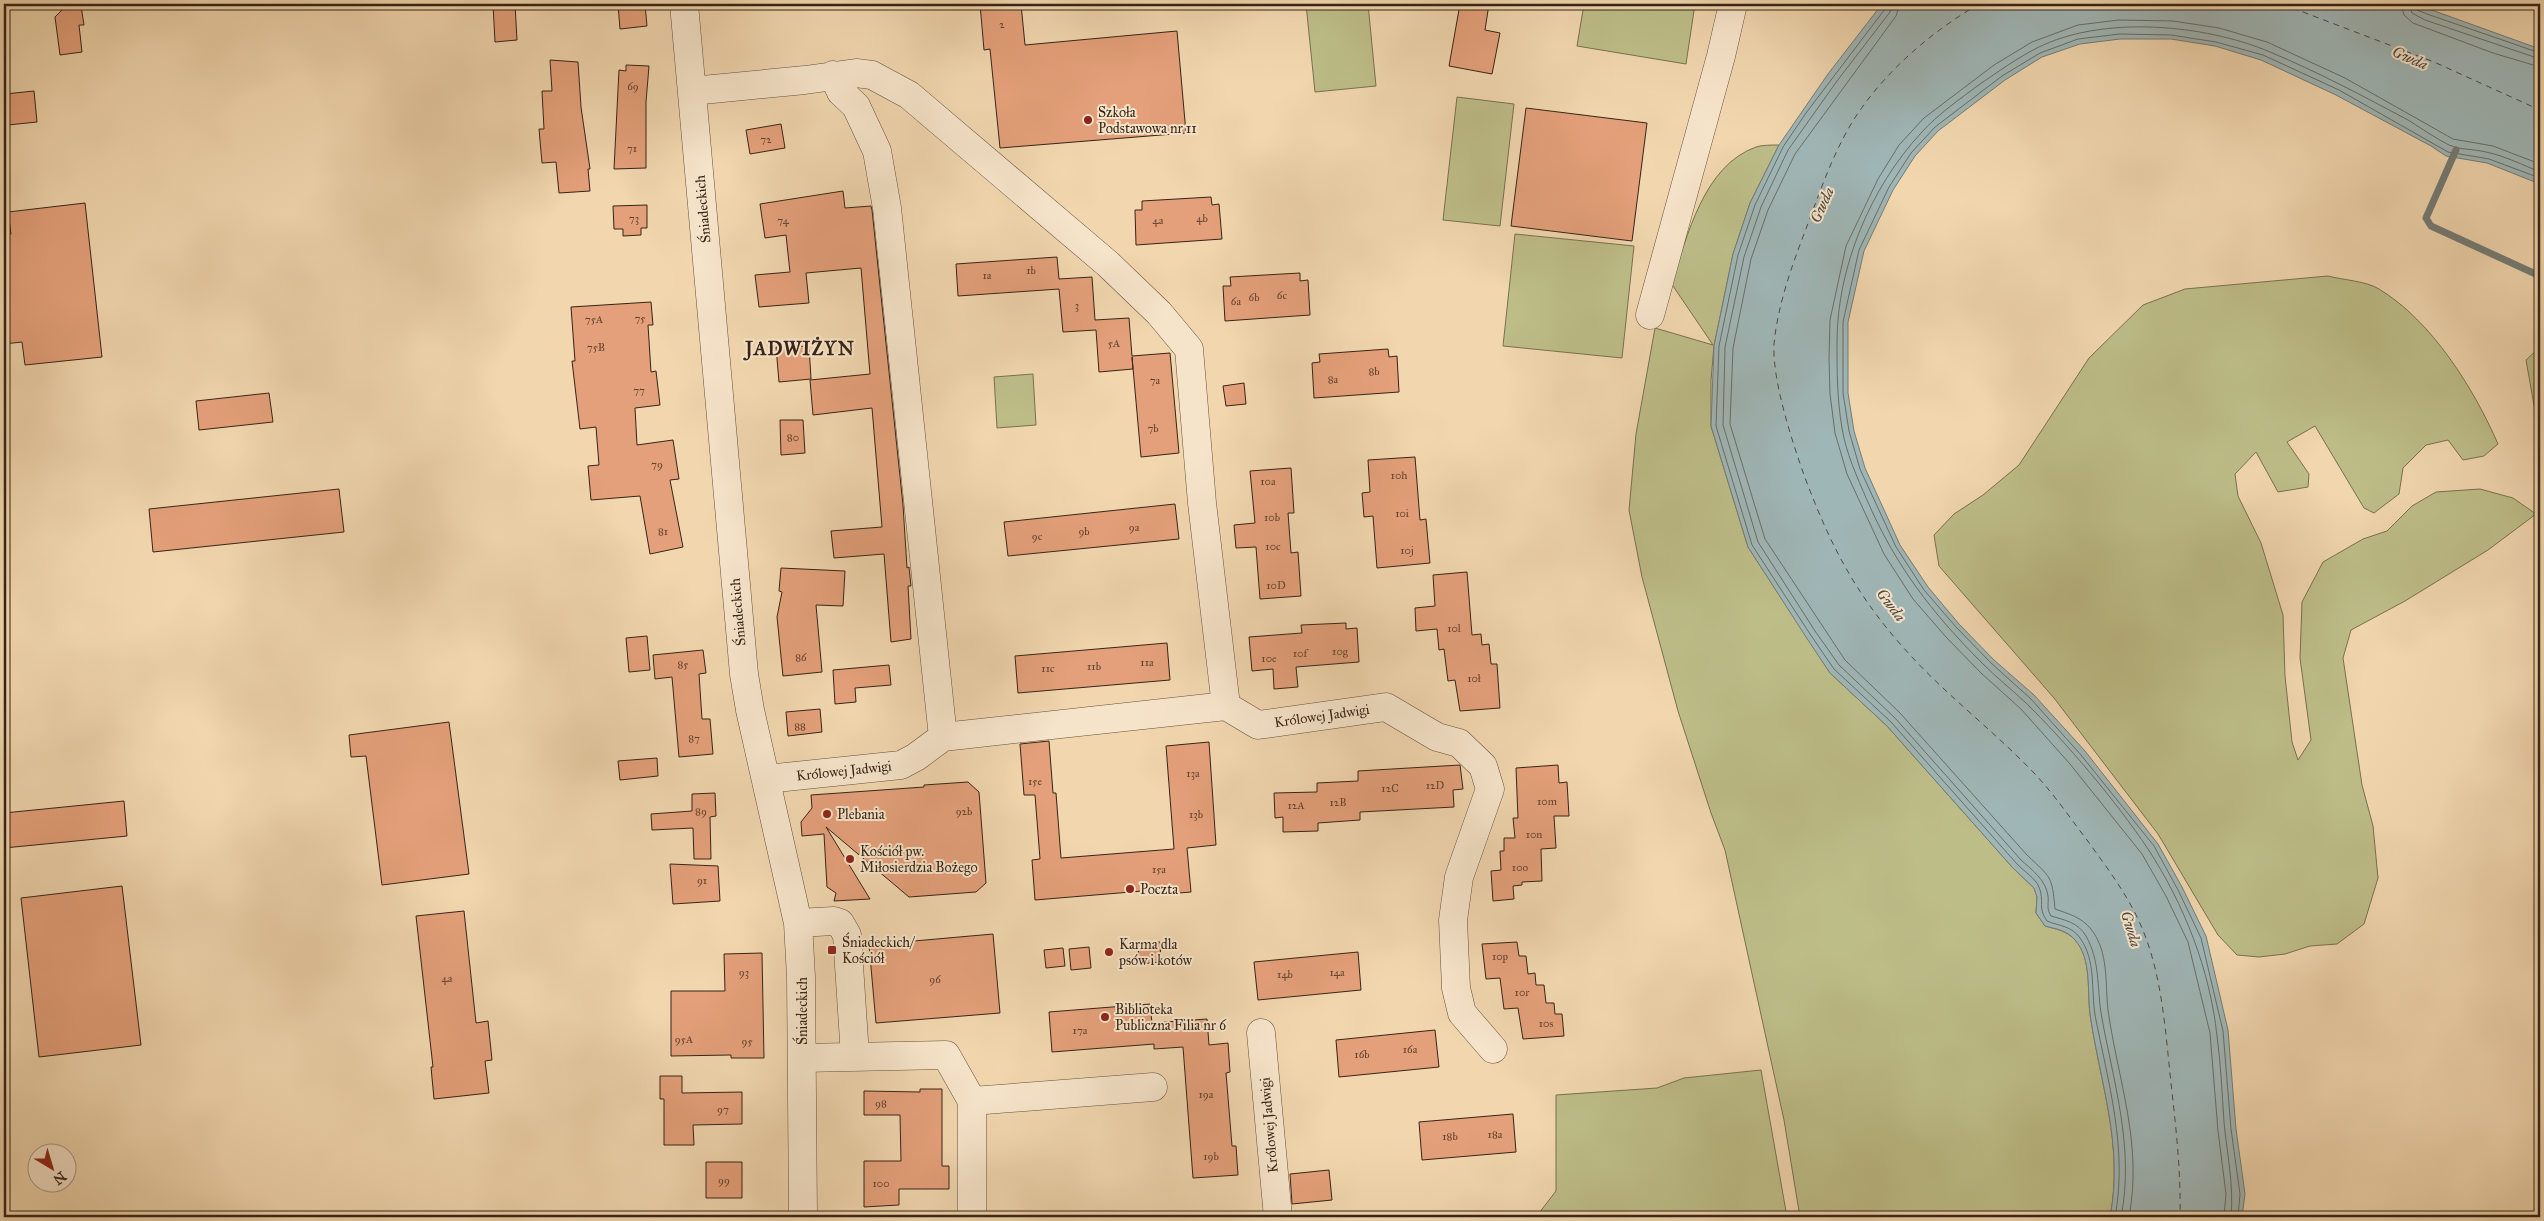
<svg xmlns="http://www.w3.org/2000/svg" width="2544" height="1221" viewBox="0 0 2544 1221" font-family="'IM FELL Great Primer',serif">
<style>
.green{fill:#bdbd88;stroke:#7a7050}
.water{fill:#9fb6b6;stroke:#757c76}
.lines{fill:none;stroke-linecap:round;stroke-linejoin:round}
.shore{stroke:#6a6d66;stroke-width:1}
.stream{stroke:#757c76;stroke-width:7}
.ferry{stroke:#50483f;stroke-width:1;stroke-dasharray:6 5;stroke-linecap:butt}
.building{fill:#e4a07a;stroke:#362417}
.street-casing{stroke:#65503d;stroke-width:29}
.street{stroke:#f6e4ca;stroke-width:28}
.poi-dot{fill:#8f2418;stroke:#f6e4ca;stroke-width:2}
.labels{text-anchor:middle;dominant-baseline:central;stroke-width:4;stroke-linejoin:round;paint-order:stroke}
.number-label{font-size:11px;fill:#624330}
.poi-label{font-size:14px;fill:#362417;stroke:#f6e4ca;text-anchor:start}
.street-label{font-size:14px;fill:#362417;stroke:#f6e4ca}
.water-label{font-size:15px;font-style:italic;fill:#50483f;stroke:#f6e4ca}
.district-label{font-size:19px;font-weight:bold;letter-spacing:1px;fill:#362417;stroke:#f6e4ca}
</style>
<rect width="100%" height="100%" fill="#f1d6ae"/>
<filter id="stains"><feTurbulence type="fractalNoise" baseFrequency=".004" numOctaves="4"/><feColorMatrix values="0 0 0 0 .2 0 0 0 0 .09 0 0 0 0 .02 0 0 0 .5 -.17"/></filter>
<radialGradient id="worn" r=".72"><stop offset=".6" stop-color="#630" stop-opacity="0"/><stop offset="1" stop-color="#630" stop-opacity=".3"/></radialGradient>
<path class="green" d="M 1306,4 L 1368,4 L 1376,86 L 1315,92 Z
M 1584,4 L 1695,4 L 1686,64 L 1577,46 Z
M 1457,97 L 1514,104 L 1500,226 L 1443,220 Z
M 1779,145 L 1750,203 L 1733,254 L 1714,346 L 1711,380 L 1711,426 L 1748,547 L 1830,673 L 1887,726 L 2013,868 L 2034,888 L 2037,897 L 2036,913 L 2045,926 C 2056,929 2067,931 2075,940 C 2092,958 2087,991 2090,1014 C 2100,1083 2124,1146 2110,1217 L 1800,1217 L 1784,1120 L 1725,850 L 1711,813 L 1678,711 L 1642,577 L 1629,510 L 1636,434 L 1655,328 L 1713,345 L 1671,283 C 1688,236 1703,166 1756,147 C 1762,145 1771,145 1779,145 Z
M 1515,234 L 1634,246 L 1622,358 L 1503,346 Z
M 2328,276 C 2343,280 2366,281 2379,289 C 2432,321 2474,389 2498,444 L 2484,456 L 2463,460 L 2448,440 L 2426,445 L 2403,468 L 2399,494 L 2374,513 L 2364,508 L 2315,426 L 2287,442 L 2309,474 L 2308,487 L 2278,492 L 2256,452 L 2235,474 L 2238,496 L 2261,543 L 2283,615 L 2285,676 L 2292,742 L 2298,760 L 2311,740 L 2300,658 L 2302,602 L 2323,562 L 2363,539 L 2387,531 L 2412,506 L 2436,492 L 2480,489 L 2513,498 L 2536,514 L 2488,550 L 2405,601 L 2351,630 L 2343,658 L 2362,785 L 2373,826 L 2378,878 L 2364,924 L 2337,944 L 2310,946 L 2285,954 L 2259,957 L 2237,955 L 2218,935 L 2158,834 L 2054,698 L 1939,566 L 1934,535 L 1954,514 L 1983,495 L 2019,465 L 2089,358 L 2143,305 L 2185,289 Z
M 2540,347 L 2540,439 L 2526,360 Z
M 1033,374 L 1036,425 L 997,428 L 994,377 Z
M 1761,1070 L 1787,1217 L 1536,1217 L 1556,1191 L 1556,1095 L 1657,1088 L 1684,1078 Z"/>
<path class="water" d="M 1882,4 L 2415,4 L 2540,49 L 2540,184 L 2487,163 L 2446,156 L 2431,146 L 2336,95 L 2261,60 L 2215,46 L 2171,39 L 2120,39 L 2080,44 L 2042,57 L 2005,80 L 1938,131 L 1915,156 L 1893,190 L 1864,251 L 1848,322 L 1848,393 L 1854,431 L 1865,468 L 1900,545 L 1928,587 L 1959,624 L 1994,660 L 2034,695 L 2085,751 L 2158,844 L 2182,887 L 2206,936 L 2228,1030 L 2236,1129 L 2245,1194 L 2242,1217 L 2110,1217 C 2124,1146 2100,1083 2090,1014 C 2087,990 2092,959 2075,940 C 2067,930 2056,929 2045,926 L 2036,913 L 2037,897 L 2034,888 L 2013,868 L 1887,726 L 1830,673 L 1806,637 L 1748,547 L 1711,426 L 1714,346 L 1733,254 L 1750,203 L 1779,145 L 1828,74 Z"/>
<g class="lines">
<path class="shore" d="M 1886,4 L 1885,9 L 1806,113 L 1783,147 L 1755,205 L 1738,255 L 1719,346 L 1716,426 L 1752,545 L 1810,634 L 1834,669 L 1891,722 L 2017,864 C 2024,871 2036,879 2039,887 C 2045,902 2037,907 2047,921 C 2059,926 2072,926 2080,938 C 2096,960 2091,989 2095,1015 C 2108,1082 2128,1149 2115,1217
M 1892,4 L 1890,12 L 1837,81 L 1788,150 L 1761,207 L 1744,257 L 1725,347 L 1723,425 L 1758,542 L 1815,631 L 1839,665 L 1895,718 L 2021,860 C 2032,870 2046,880 2048,896 C 2049,904 2046,908 2051,916 C 2064,920 2078,922 2086,936 C 2100,961 2097,986 2101,1013 C 2113,1081 2135,1148 2121,1217
M 1900,4 L 1896,16 L 1795,154 L 1768,210 L 1751,259 L 1733,348 L 1730,424 L 1765,539 L 1845,660 L 1900,713 L 2027,855 C 2051,878 2052,875 2055,909 C 2069,914 2081,917 2091,929 C 2109,952 2105,983 2108,1010 C 2118,1081 2143,1144 2129,1217
M 2401,4 L 2404,15 L 2413,23 L 2493,53 L 2540,67
M 2409,4 L 2412,13 L 2425,20 L 2540,59
M 2415,4 L 2417,10 L 2427,14 L 2540,53
M 2224,1217 L 2226,1194 L 2218,1131 L 2210,1033 L 2188,942 L 2166,896 L 2142,854 L 2070,764 L 2021,709 L 1981,673 L 1946,637 L 1913,599 L 1884,554 L 1847,474 L 1835,433 L 1830,394 L 1829,359 L 1830,320 L 1846,246 L 1878,179 L 1899,145 L 1924,118 L 1994,65 L 2032,42 L 2078,25 L 2119,20 L 2173,21 L 2219,28 L 2267,42 L 2345,78 L 2453,139 L 2493,146 L 2540,164
M 2231,1217 C 2234,1185 2227,1154 2224,1122 C 2222,1093 2221,1065 2217,1036 C 2210,970 2184,904 2148,849 C 2116,801 2066,742 2025,702 C 2011,689 1996,677 1982,663 C 1932,613 1895,565 1867,500 C 1857,477 1846,453 1842,428 C 1837,399 1837,371 1837,342 C 1837,267 1871,187 1921,133 C 1938,114 1960,99 1980,84 C 1998,72 2017,58 2037,48 C 2102,15 2204,24 2270,52 C 2318,72 2363,96 2408,120 C 2421,128 2435,138 2449,145 C 2460,150 2474,149 2486,152 C 2505,156 2523,165 2540,172
M 2238,1217 L 2240,1194 L 2231,1129 L 2223,1031 L 2201,938 L 2178,890 L 2154,846 L 2081,755 L 2031,699 L 1991,663 L 1956,627 L 1924,590 L 1896,547 L 1860,469 L 1849,431 L 1843,393 L 1843,322 L 1859,250 L 1889,187 L 1911,153 L 1935,127 L 2002,76 L 2040,53 L 2078,39 L 2120,34 L 2171,35 L 2216,42 L 2263,55 L 2339,90 L 2448,152 L 2489,159 L 2540,178"/>
<path class="stream" d="M 2456,150 L 2426,218 L 2431,226 L 2540,276"/>
<path class="ferry" d="M 1979,4 C 1929,33 1881,75 1851,124 C 1833,155 1821,188 1809,221 C 1794,260 1778,302 1774,344 C 1772,380 1792,441 1804,475 C 1829,542 1854,592 1902,646 C 1942,692 1992,729 2034,773 C 2054,794 2070,818 2087,840 C 2105,865 2124,890 2137,917 C 2162,968 2165,1028 2171,1083 C 2176,1128 2181,1172 2180,1217
M 2282,4 L 2434,62 L 2540,110"/>
</g>
<path class="building" d="M 493,4 L 515,4 L 517,40 L 495,42 Z
M 618,4 L 645,4 L 647,26 L 620,29 Z
M 980,4 L 1021,4 L 1025,45 L 1177,31 L 1186,133 L 1000,148 L 990,49 L 984,50 Z
M 1460,4 L 1489,4 L 1485,30 L 1500,33 L 1492,74 L 1449,66 Z
M 81,6 L 84,25 L 79,25 L 82,52 L 60,55 L 55,17 L 63,9 Z
M 550,60 L 578,62 L 581,107 L 590,169 L 588,169 L 590,191 L 559,193 L 556,162 L 542,163 L 539,129 L 544,129 L 542,91 L 552,91 Z
M 626,65 L 649,66 L 646,102 L 646,168 L 614,169 L 619,70 L 626,71 Z
M 34,91 L 37,122 L 8,125 L 5,94 Z
M 1526,108 L 1647,123 L 1632,241 L 1511,226 Z
M 781,124 L 785,148 L 750,154 L 746,130 Z
M 843,191 L 845,208 L 871,206 L 872,210 L 903,505 L 907,568 L 909,567 L 911,586 L 908,586 L 911,639 L 891,642 L 884,554 L 834,558 L 831,531 L 882,527 L 872,408 L 813,415 L 810,380 L 870,374 L 861,268 L 806,273 L 809,303 L 759,307 L 755,275 L 790,272 L 786,235 L 765,238 L 760,204 Z
M 1211,197 L 1212,205 L 1219,204 L 1222,239 L 1136,245 L 1135,210 L 1142,210 L 1142,201 Z
M 85,203 L 102,357 L 25,365 L 22,342 L 4,344 L 4,235 L 11,234 L 8,212 Z
M 647,205 L 647,228 L 641,228 L 641,235 L 623,236 L 623,229 L 614,229 L 613,206 Z
M 1057,257 L 1059,279 L 1092,277 L 1095,320 L 1129,318 L 1132,356 L 1170,353 L 1179,453 L 1141,457 L 1132,357 L 1133,369 L 1099,372 L 1096,330 L 1063,332 L 1059,289 L 958,296 L 956,264 Z
M 1300,273 L 1300,281 L 1308,280 L 1310,315 L 1225,321 L 1223,286 L 1231,286 L 1230,277 Z
M 651,302 L 653,325 L 648,325 L 651,372 L 656,371 L 660,405 L 635,408 L 637,445 L 673,440 L 679,479 L 670,480 L 683,547 L 650,554 L 640,496 L 591,500 L 588,466 L 599,465 L 596,427 L 580,429 L 572,361 L 575,361 L 571,307 Z
M 809,346 L 811,379 L 779,382 L 776,347 Z
M 1388,349 L 1389,357 L 1397,356 L 1399,392 L 1314,398 L 1312,363 L 1320,362 L 1319,354 Z
M 1244,383 L 1246,404 L 1226,406 L 1223,386 Z
M 269,393 L 273,422 L 199,430 L 196,401 Z
M 780,420 L 803,420 L 805,453 L 781,455 Z
M 1415,457 L 1420,520 L 1426,519 L 1430,563 L 1377,568 L 1373,516 L 1364,517 L 1362,493 L 1370,492 L 1368,460 Z
M 1291,468 L 1294,513 L 1288,513 L 1291,553 L 1298,552 L 1301,596 L 1260,599 L 1256,547 L 1236,548 L 1234,525 L 1255,523 L 1250,471 Z
M 339,489 L 344,532 L 153,552 L 149,509 Z
M 1175,504 L 1179,539 L 1008,556 L 1004,522 Z
M 781,568 L 845,571 L 843,606 L 816,605 L 822,672 L 783,676 L 777,617 L 782,592 L 779,591 Z
M 1467,572 L 1472,635 L 1481,634 L 1482,645 L 1489,644 L 1491,664 L 1497,664 L 1500,708 L 1460,711 L 1455,680 L 1448,681 L 1444,649 L 1439,650 L 1437,629 L 1416,631 L 1415,608 L 1435,606 L 1433,575 Z
M 1346,623 L 1346,629 L 1357,628 L 1359,662 L 1296,667 L 1298,687 L 1274,689 L 1273,669 L 1252,671 L 1249,637 L 1302,633 L 1301,625 Z
M 647,636 L 650,670 L 629,672 L 626,638 Z
M 1167,643 L 1170,680 L 1018,693 L 1015,656 Z
M 703,650 L 706,673 L 699,674 L 702,719 L 710,719 L 713,754 L 679,757 L 672,677 L 655,679 L 653,655 Z
M 889,665 L 891,685 L 855,688 L 856,702 L 835,704 L 833,670 Z
M 820,709 L 822,732 L 788,736 L 786,712 Z
M 449,722 L 469,874 L 382,885 L 366,756 L 351,757 L 349,735 Z
M 1049,741 L 1053,793 L 1056,793 L 1061,858 L 1174,849 L 1166,746 L 1209,742 L 1216,845 L 1187,848 L 1191,892 L 1167,894 L 1167,889 L 1035,900 L 1032,860 L 1040,859 L 1035,795 L 1024,795 L 1020,744 Z
M 657,758 L 658,776 L 620,780 L 618,761 Z
M 1460,765 L 1463,789 L 1453,790 L 1454,807 L 1360,812 L 1360,820 L 1318,823 L 1318,831 L 1283,832 L 1283,817 L 1275,818 L 1274,793 L 1317,792 L 1317,783 L 1358,781 L 1358,771 Z
M 1558,765 L 1559,783 L 1567,782 L 1569,816 L 1554,816 L 1556,848 L 1541,849 L 1542,881 L 1522,882 L 1522,885 L 1513,886 L 1514,899 L 1493,901 L 1491,871 L 1501,870 L 1500,851 L 1504,851 L 1504,838 L 1515,838 L 1513,818 L 1518,818 L 1516,768 Z
M 968,782 L 979,792 L 986,883 L 976,892 L 909,897 L 826,827 L 870,899 L 834,901 L 836,893 L 827,887 L 824,834 L 802,836 L 801,822 L 812,808 L 811,795 L 924,787 L 924,785 Z
M 715,793 L 716,816 L 710,817 L 711,859 L 694,859 L 693,828 L 652,830 L 651,814 L 692,811 L 692,794 Z
M 124,801 L 127,836 L 4,848 L 4,813 Z
M 670,864 L 718,866 L 720,901 L 673,904 Z
M 122,886 L 141,1045 L 39,1057 L 21,898 Z
M 464,911 L 476,1023 L 488,1021 L 492,1060 L 485,1061 L 489,1093 L 434,1099 L 431,1067 L 433,1067 L 416,916 Z
M 993,934 L 1000,1013 L 876,1023 L 869,945 Z
M 1160,942 L 1161,962 L 1139,964 L 1138,944 Z
M 1517,942 L 1519,956 L 1526,956 L 1528,974 L 1535,973 L 1536,985 L 1544,985 L 1546,1003 L 1554,1003 L 1555,1014 L 1562,1014 L 1564,1036 L 1523,1039 L 1518,1008 L 1504,1009 L 1500,978 L 1486,979 L 1482,944 Z
M 1089,947 L 1091,968 L 1071,970 L 1069,949 Z
M 1063,948 L 1065,966 L 1046,968 L 1044,950 Z
M 1358,952 L 1361,990 L 1258,1000 L 1254,962 Z
M 762,953 L 764,1058 L 731,1058 L 731,1055 L 671,1056 L 671,991 L 725,991 L 724,954 Z
M 1150,1004 L 1152,1023 L 1207,1019 L 1209,1045 L 1228,1043 L 1230,1072 L 1226,1073 L 1232,1146 L 1236,1146 L 1238,1175 L 1193,1178 L 1183,1047 L 1154,1049 L 1154,1044 L 1052,1052 L 1049,1012 Z
M 1435,1030 L 1439,1067 L 1339,1077 L 1336,1040 Z
M 660,1076 L 682,1076 L 682,1093 L 742,1092 L 742,1124 L 693,1125 L 694,1145 L 664,1145 L 664,1099 L 660,1099 Z
M 920,1089 L 942,1089 L 942,1166 L 949,1166 L 949,1189 L 899,1189 L 899,1205 L 864,1207 L 864,1161 L 901,1161 L 900,1115 L 864,1115 L 864,1091 L 920,1092 Z
M 1513,1114 L 1516,1152 L 1422,1160 L 1419,1122 Z
M 706,1162 L 742,1162 L 742,1198 L 706,1198 Z
M 1329,1170 L 1332,1200 L 1292,1204 L 1290,1174 Z"/>
<g class="lines">
<g class="street-casing">
<path id="street" d="M 684,4 L 744,674 L 750,710 L 798,923 L 801,977 L 803,1217
M 833,75 L 841,92 L 856,106 L 877,151 L 887,208 L 943,737
M 692,91 L 805,80 L 856,73 L 872,75 L 909,95 L 1108,264 L 1159,313 L 1189,349 L 1202,503 L 1226,706
M 1650,315 L 1721,56 L 1733,4
M 766,779 L 901,765 L 916,757 L 943,737 L 1226,706 L 1258,725 L 1386,707 L 1437,737 L 1459,743 L 1483,766 L 1490,789 L 1459,877 L 1453,920 L 1456,988 L 1462,1013 L 1493,1049
M 798,923 L 834,921 L 840,923 L 847,935 L 855,1056
M 1261,1033 L 1278,1217
M 802,1058 L 946,1055 L 972,1101 L 972,1217
M 972,1101 L 1153,1087"/>
</g>
<use href="#street" class="street"/>
</g>
<g class="poi-dot">
<circle cx="1088" cy="120" r="5"/>
<circle cx="827" cy="814" r="5"/>
<circle cx="850" cy="859" r="5"/>
<circle cx="1130" cy="889" r="5"/>
<rect x="827" y="945" width="10" height="10" rx="2.5"/>
<circle cx="1109" cy="952" r="5"/>
<circle cx="1105" cy="1017" r="5"/>
</g>
<g class="labels">
<g class="number-label">
<text x="1002" y="24">2</text>
<text x="633" y="86">69</text>
<text x="766" y="139">72</text>
<text x="632" y="148">71</text>
<text x="634" y="218">73</text>
<text x="1202" y="218">4b</text>
<text x="783" y="220">74</text>
<text x="1158" y="220">4a</text>
<text x="1031" y="270">1b</text>
<text x="987" y="275">1a</text>
<text x="1282" y="295">6c</text>
<text x="1254" y="297">6b</text>
<text x="1236" y="301">6a</text>
<text x="1077" y="305">3</text>
<text x="640" y="318">75</text>
<text x="594" y="319">75A</text>
<text x="1114" y="343">5A</text>
<text x="596" y="347">75B</text>
<text x="1374" y="371">8b</text>
<text x="1333" y="379">8a</text>
<text x="1155" y="380">7a</text>
<text x="639" y="390">77</text>
<text x="1153" y="428">7b</text>
<text x="793" y="437">80</text>
<text x="657" y="464">79</text>
<text x="1399" y="475">10h</text>
<text x="1268" y="481">10a</text>
<text x="1402" y="513">10i</text>
<text x="1272" y="517">10b</text>
<text x="1134" y="527">9a</text>
<text x="663" y="531">81</text>
<text x="1084" y="531">9b</text>
<text x="1037" y="536">9c</text>
<text x="1273" y="546">10c</text>
<text x="1407" y="550">10j</text>
<text x="1276" y="585">10D</text>
<text x="1454" y="628">10l</text>
<text x="1340" y="651">10g</text>
<text x="1300" y="653">10f</text>
<text x="801" y="657">86</text>
<text x="1269" y="658">10e</text>
<text x="1147" y="662">11a</text>
<text x="683" y="664">85</text>
<text x="1094" y="666">11b</text>
<text x="1048" y="668">11c</text>
<text x="1474" y="678">10ł</text>
<text x="800" y="726">88</text>
<text x="694" y="738">87</text>
<text x="1193" y="773">13a</text>
<text x="1035" y="781">15e</text>
<text x="1435" y="785">12D</text>
<text x="1390" y="788">12C</text>
<text x="1547" y="801">10m</text>
<text x="1338" y="802">12B</text>
<text x="1296" y="805">12A</text>
<text x="701" y="811">89</text>
<text x="964" y="811">92b</text>
<text x="1196" y="814">13b</text>
<text x="1534" y="834">10n</text>
<text x="1520" y="867">10o</text>
<text x="1159" y="869">15a</text>
<text x="702" y="880">91</text>
<text x="1500" y="956">10p</text>
<text x="744" y="972">93</text>
<text x="1337" y="972">14a</text>
<text x="1285" y="974">14b</text>
<text x="447" y="978">4a</text>
<text x="935" y="979">96</text>
<text x="1522" y="992">10r</text>
<text x="1546" y="1023">10s</text>
<text x="1080" y="1030">17a</text>
<text x="684" y="1039">95A</text>
<text x="747" y="1041">95</text>
<text x="1410" y="1049">16a</text>
<text x="1362" y="1054">16b</text>
<text x="1206" y="1094">19a</text>
<text x="881" y="1103">98</text>
<text x="723" y="1109">97</text>
<text x="1495" y="1134">18a</text>
<text x="1450" y="1136">18b</text>
<text x="1211" y="1156">19b</text>
<text x="724" y="1180">99</text>
<text x="881" y="1183">100</text>
</g>
<g class="poi-label">
<text x="1098" y="112">Szkoła<tspan x="1098" dy="16">Podstawowa nr 11</tspan></text>
<text x="837" y="814">Plebania</text>
<text x="860" y="851">Kościół pw.<tspan x="860" dy="16">Miłosierdzia Bożego</tspan></text>
<text x="1140" y="889">Poczta</text>
<text x="842" y="942">Śniadeckich/<tspan x="842" dy="16">Kościół</tspan></text>
<text x="1119" y="944">Karma dla<tspan x="1119" dy="16">psów i kotów</tspan></text>
<text x="1115" y="1009">Biblioteka<tspan x="1115" dy="16">Publiczna Filia nr 6</tspan></text>
</g>
<g class="street-label">
<text transform="translate(703 209) rotate(-95)">Śniadeckich</text>
<text transform="translate(738 612) rotate(-95)">Śniadeckich</text>
<text transform="translate(1322 716) rotate(-8)">Królowej Jadwigi</text>
<text transform="translate(844 771) rotate(-6)">Królowej Jadwigi</text>
<text transform="translate(802 1011) rotate(-90)">Śniadeckich</text>
<text transform="translate(1269 1125) rotate(-95)">Królowej Jadwigi</text>
</g>
<g class="water-label">
<text transform="translate(2410 58) rotate(23)">Gwda</text>
<text transform="translate(1822 205) rotate(-66)">Gwda</text>
<text transform="translate(1891 605) rotate(52)">Gwda</text>
<text transform="translate(2131 929) rotate(73)">Gwda</text>
</g>
<g class="district-label">
<text x="800" y="348">JADWIŻYN</text>
</g>
</g>
<rect width="2544" height="1221" fill="none" stroke="#f1d6ae" stroke-width="20"/>
<rect x="5" y="5" width="2534" height="1211" fill="none" stroke="#362417" stroke-width="2.5"/>
<rect x="10" y="10" width="2524" height="1201" fill="none" stroke="#362417"/>
<g transform="translate(52 1168) rotate(142)"><circle r="24" fill="#f6e4ca" stroke="#a99782"/>
<path d="M0-4L9 19L0 12L-9 19Z" fill="#8f2418"/>
<text y="-8" font-size="14" font-weight="bold" text-anchor="middle" fill="#362417">N</text>
</g>
<rect width="100%" height="100%" filter="url(#stains)"/>
<rect width="100%" height="100%" fill="url(#worn)"/>
</svg>
